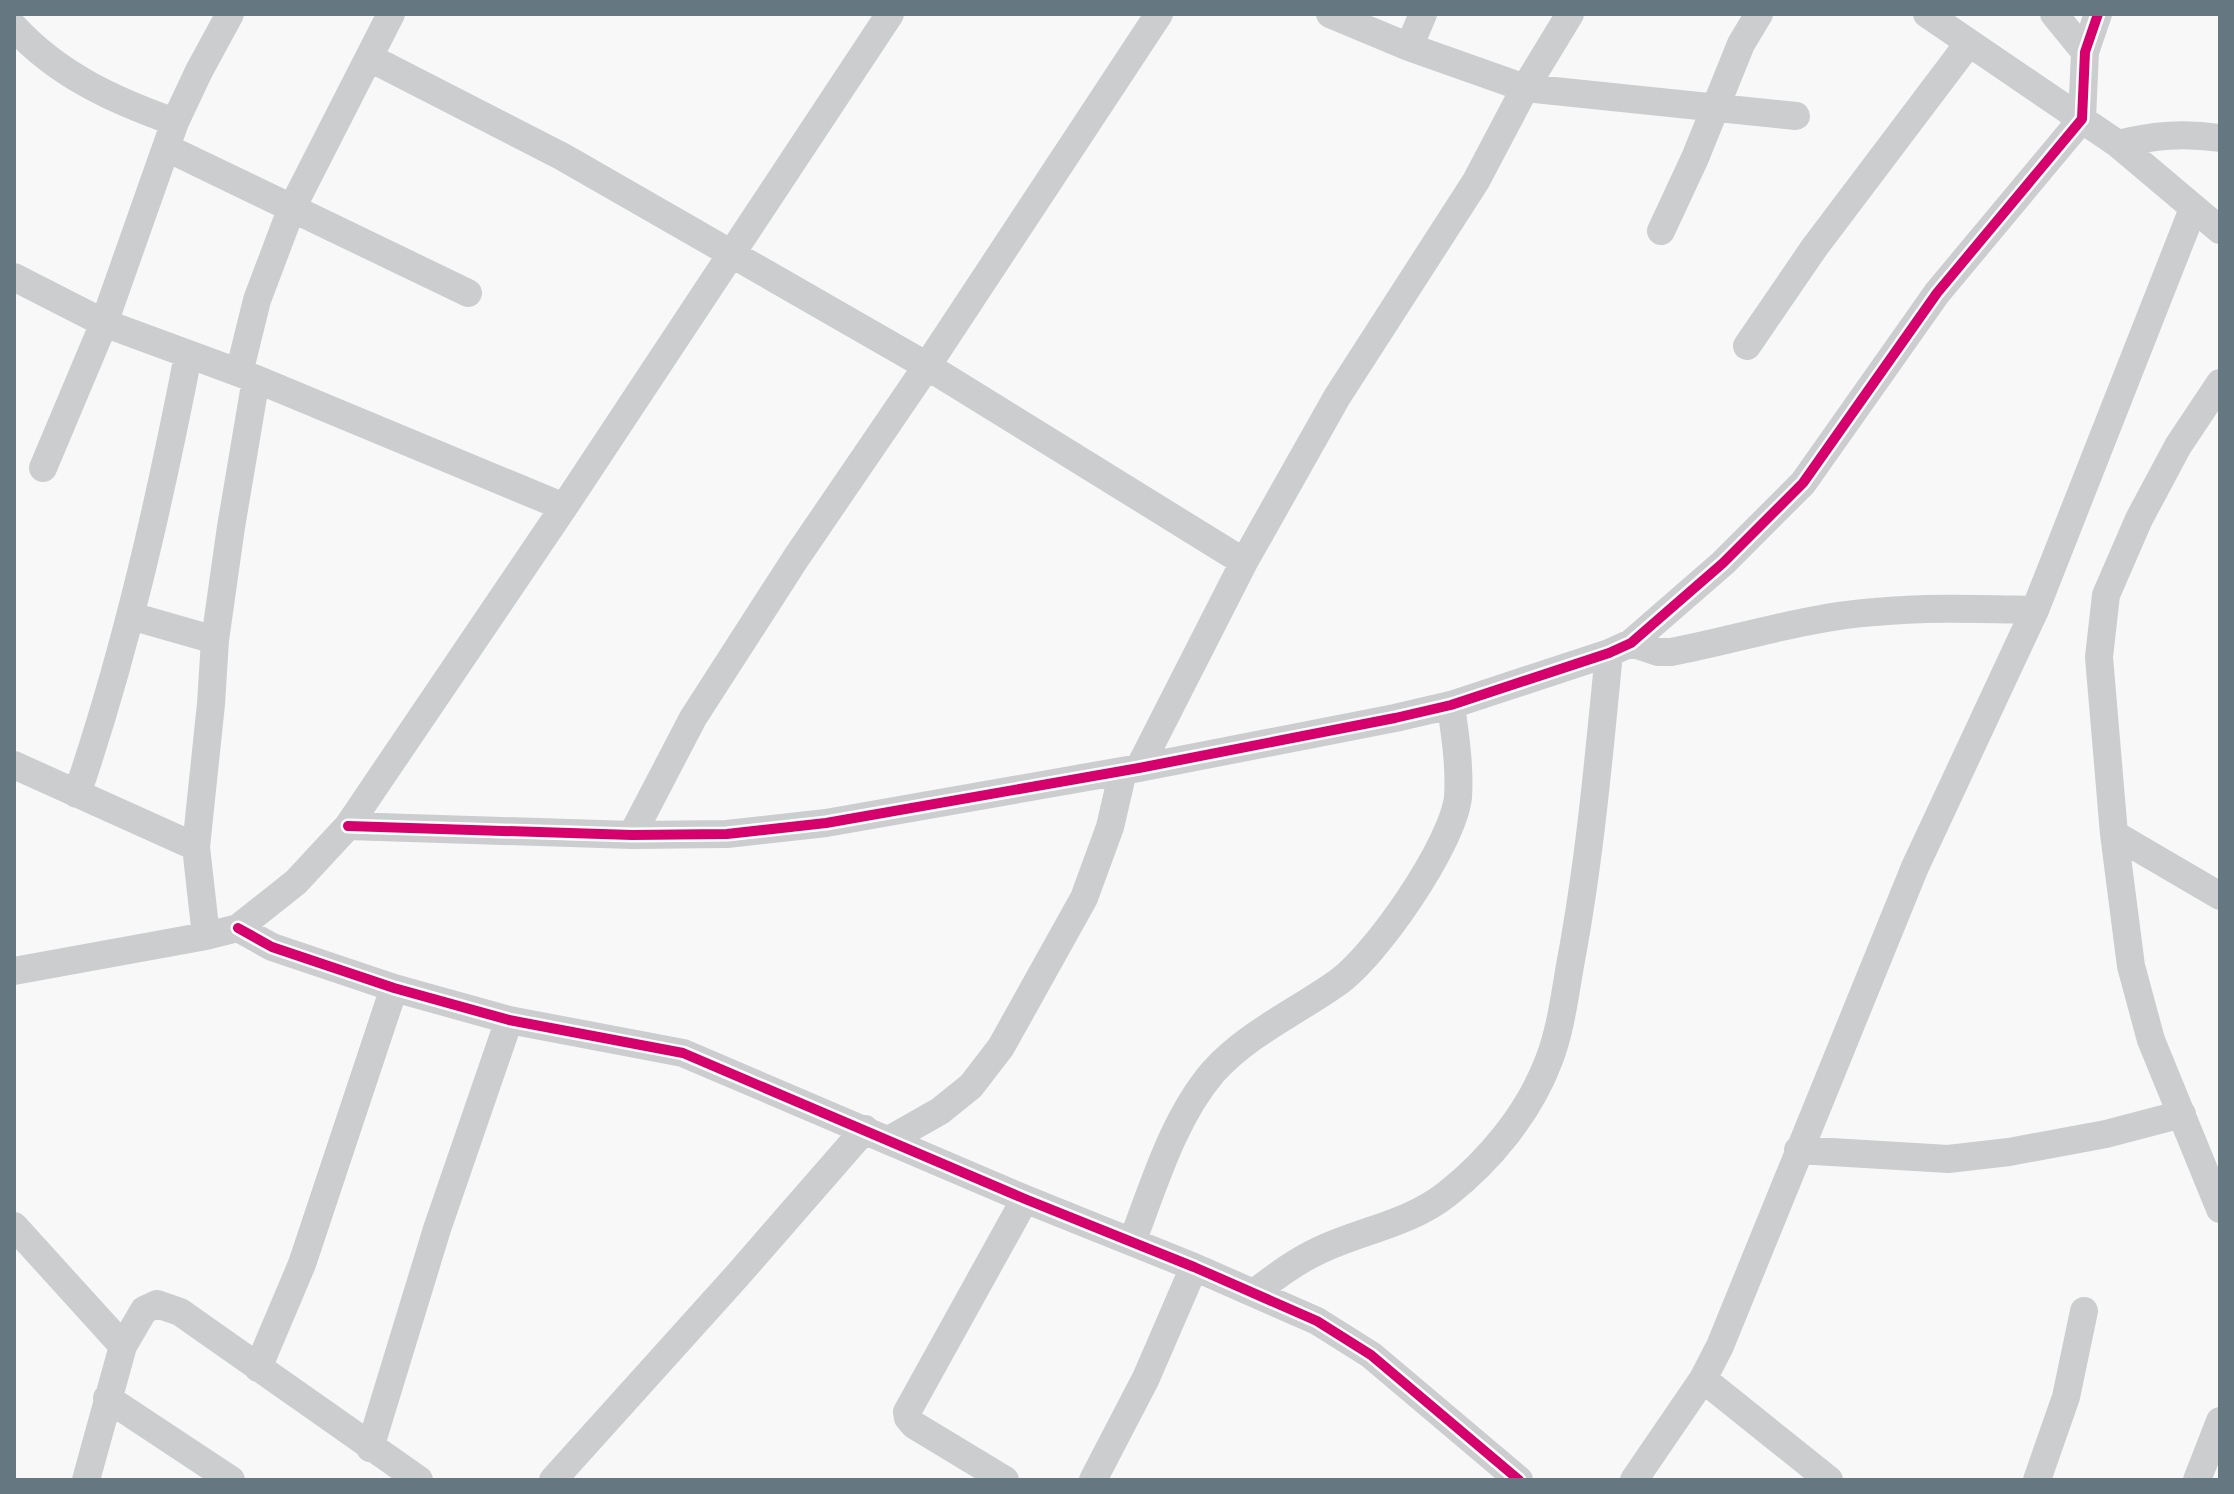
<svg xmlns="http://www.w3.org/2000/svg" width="2234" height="1494" viewBox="0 0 2234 1494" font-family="'Titillium Web',sans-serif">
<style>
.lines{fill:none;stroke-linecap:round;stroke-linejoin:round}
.minor{stroke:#cbcdce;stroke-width:28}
.cycleway-casing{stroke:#fff;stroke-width:15}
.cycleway{stroke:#d6006c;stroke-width:10}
</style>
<rect width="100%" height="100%" fill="#f8f8f8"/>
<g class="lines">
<path class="minor" d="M 1330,14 L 1409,47 L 1525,88 L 1796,116
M 1927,14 L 2118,144 L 2220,230
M 2054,14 L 2085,52
M 14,27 C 58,75 115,101 175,122
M 1409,47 L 1423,14
M 370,58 L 563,157 L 927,366 L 1244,562
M 2118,144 C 2154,135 2184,133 2220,138
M 167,148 L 468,293
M 1661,231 L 1695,158 L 1741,44 L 1759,14
M 14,277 L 104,323 L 256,379 L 564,507
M 1747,346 L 1814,248 L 1968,44
M 239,373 L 257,300 L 291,210 L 391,14
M 2220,383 L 2178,446 L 2139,519 L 2106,595 L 2099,657 L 2114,834 L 2131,966 L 2151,1040 L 2220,1209
M 43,468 L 104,323 L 175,122 L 199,71 L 230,14
M 131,616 L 215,640
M 1631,643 L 1658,652 L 1671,652 C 1739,639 1805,617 1875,612 C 1928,607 1982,609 2035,610
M 14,765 L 196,847
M 1139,768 L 1244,562 L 1337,397 L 1476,181 L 1525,88 L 1570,14
M 77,794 C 126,651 159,504 188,356
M 348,826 L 632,835 L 727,834 L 826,823 L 1139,768 L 1395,718 L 1451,705 L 1609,653 L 1631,643 L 1723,563 L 1803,483 L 1937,293 L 2082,119 L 2085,52 L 2098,14
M 2114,834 L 2220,896
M 632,835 L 693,718 L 796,558 L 927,366 L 1159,14
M 238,928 L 272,947 L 394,988 L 509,1020 L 683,1053 L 1025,1199 L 1194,1267 L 1317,1321 L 1371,1355 L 1519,1480
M 206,936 L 196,847 L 211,704 L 215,640 L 231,527 L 256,379
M 14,971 L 206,936 L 238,928 L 296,882 L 348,826 L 564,507 L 890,14
M 889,1140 L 940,1111 L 971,1086 L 1001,1047 L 1084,898 L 1110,827 L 1123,771
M 1798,1150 L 1948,1159 L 2009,1152 L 2106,1134 L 2182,1114
M 14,1226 L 123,1346
M 1132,1242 C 1154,1185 1173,1119 1213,1072 C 1247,1034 1296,1012 1337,983 C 1376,956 1453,844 1458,797 C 1460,766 1455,735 1451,705
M 1254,1293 C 1275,1277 1296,1261 1320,1250 C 1362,1230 1409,1224 1447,1194 C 1490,1160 1529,1113 1549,1060 C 1561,1029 1565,993 1571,960 C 1590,858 1599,755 1609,653
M 258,1368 L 302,1264 L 394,988
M 1703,1379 L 1829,1480
M 107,1398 L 231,1480
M 370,1448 L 437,1229 L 509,1020
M 86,1480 L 123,1346 L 144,1310 L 157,1304 L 180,1312 L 419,1480
M 553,1480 L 736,1277 L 865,1129
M 1005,1480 L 914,1425 L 908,1418 L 907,1412 L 1025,1199
M 1093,1480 L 1146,1378 L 1194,1267
M 1634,1480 L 1703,1379 L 1720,1346 L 1915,867 L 2035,610 L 2193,209
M 2037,1480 L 2066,1397 L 2084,1311
M 2197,1480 L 2220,1421"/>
<g class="cycleway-casing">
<path id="cycleway" d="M 348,826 L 632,835 L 727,834 L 826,823 L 1139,768 L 1395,718 L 1451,705 L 1609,653 L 1631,643 L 1723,563 L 1803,483 L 1937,293 L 2082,119 L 2085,52 L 2098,14
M 238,928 L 272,947 L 394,988 L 509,1020 L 683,1053 L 1025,1199 L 1194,1267 L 1317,1321 L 1371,1355 L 1519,1480"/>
</g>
<use href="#cycleway" class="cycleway"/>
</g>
<rect width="2234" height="1494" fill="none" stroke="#657881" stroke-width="32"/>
</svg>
